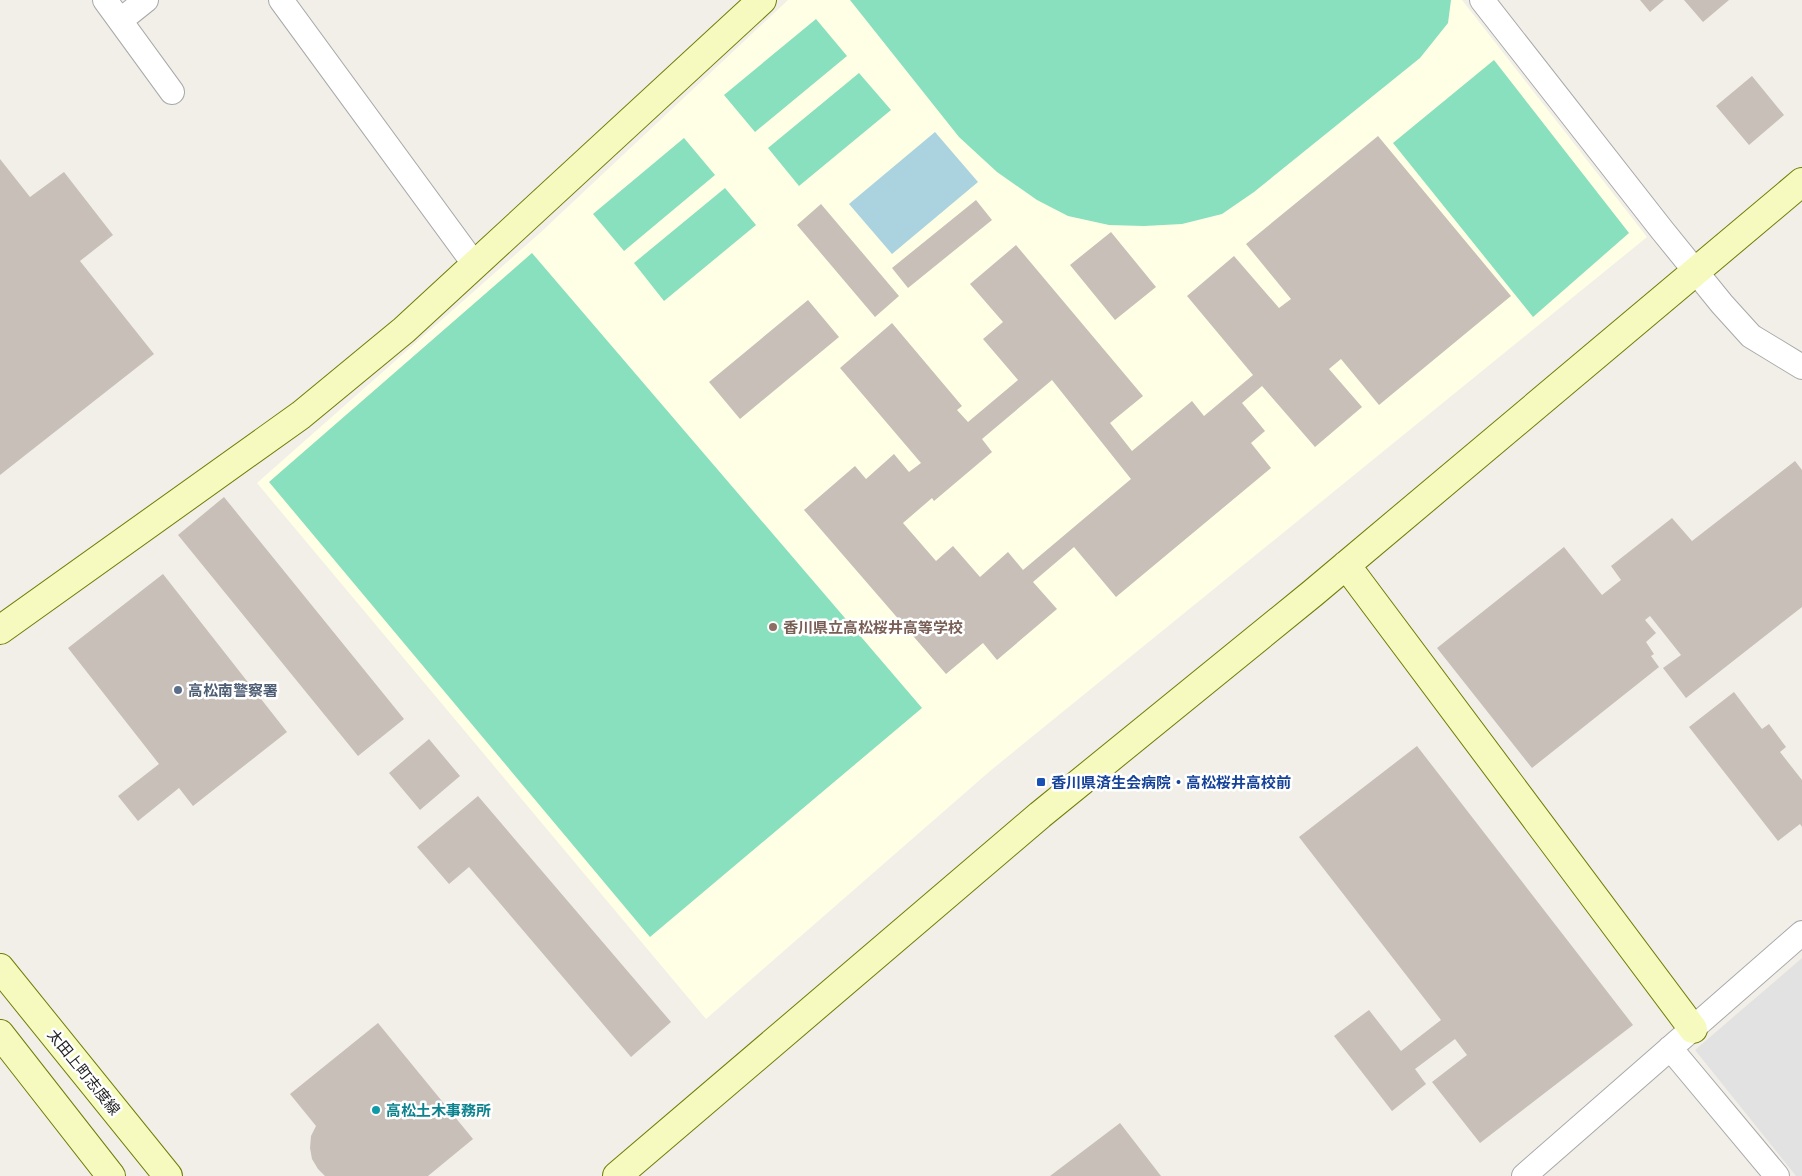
<svg xmlns="http://www.w3.org/2000/svg" width="1802" height="1176" viewBox="0 0 1802 1176" font-family="'Titillium Web','Noto Sans JP',sans-serif">
<style>
.education{fill:#ffffe5}
.pitch{fill:#88e0be}
.parking{fill:#e2e2e2}
.water{fill:#aad3df}
.building{fill:#c7bfb8;fill-rule:evenodd}
.lines{fill:none;stroke-linecap:round;stroke-linejoin:round}
.street-casing{stroke:#a9a9a9;stroke-width:26}
.secondary-casing{stroke:#707d05;stroke-width:30}
.street{stroke:#fff;stroke-width:24}
.secondary{stroke:#f7fabf;stroke-width:28}
.education-dot{fill:#8d6e63;stroke:#fff;stroke-width:2}
.service-dot{fill:#5c6f8a;stroke:#fff;stroke-width:2}
.transit-dot{fill:#1a4fb4;stroke:#fff;stroke-width:2}
.culture-dot{fill:#0f9aa8;stroke:#fff;stroke-width:2}
.labels{text-anchor:middle;dominant-baseline:central;stroke-width:5;stroke-linejoin:round;paint-order:stroke}
.education-label{font-size:15px;font-weight:bold;fill:#785e54;stroke:#fff;text-anchor:start}
.service-label{font-size:15px;font-weight:bold;fill:#4e5e75;stroke:#fff;text-anchor:start}
.transit-label{font-size:15px;font-weight:bold;fill:#164399;stroke:#fff;text-anchor:start}
.street-label{font-size:15px;fill:#222;stroke:#fff}
.culture-label{font-size:15px;font-weight:bold;fill:#0d838f;stroke:#fff;text-anchor:start}
</style>
<rect width="100%" height="100%" fill="#f2efe9"/>
<path class="education" d="M 788,0 L 1462,0 L 1647,237 L 990,771 L 706,1019 L 257,483 L 541,232 Z"/>
<path class="pitch" d="M 850,0 L 1451,0 L 1448,23 L 1420,58 L 1254,192 L 1222,214 L 1182,224 L 1144,226 L 1109,225 L 1068,216 L 1037,200 L 997,172 L 959,137 Z
M 816,19 L 847,56 L 755,132 L 724,95 Z
M 1494,60 L 1629,233 L 1533,317 L 1393,143 Z
M 859,73 L 891,110 L 799,186 L 768,148 Z
M 684,138 L 715,175 L 624,251 L 593,214 Z
M 725,188 L 756,225 L 664,301 L 634,263 Z
M 532,253 L 922,708 L 650,937 L 269,482 Z"/>
<path class="parking" d="M 1802,958 L 1802,1176 L 1796,1176 L 1695,1050 Z"/>
<path class="water" d="M 935,132 L 978,182 L 892,254 L 849,204 Z"/>
<path class="building" d="M 1640,0 L 1664,0 L 1650,12 Z
M 1684,0 L 1729,0 L 1703,22 Z
M 1752,76 L 1784,115 L 1749,145 L 1716,106 Z
M 1378,136 L 1511,296 L 1379,405 L 1341,359 L 1329,369 L 1362,407 L 1315,447 L 1262,386 L 1242,403 L 1265,431 L 1251,443 L 1271,468 L 1116,597 L 1074,547 L 1033,582 L 1057,609 L 997,660 L 983,643 L 946,674 L 804,510 L 855,466 L 866,479 L 894,454 L 909,472 L 921,463 L 840,368 L 892,323 L 962,406 L 957,410 L 968,422 L 1018,380 L 983,339 L 1003,322 L 970,284 L 1016,245 L 1143,396 L 1110,423 L 1132,451 L 1192,401 L 1204,416 L 1253,375 L 1187,296 L 1234,256 L 1279,308 L 1291,299 L 1246,244 ZM 1052,380 L 1131,479 L 1023,570 L 1008,552 L 980,577 L 953,546 L 936,561 L 903,523 L 932,498 L 934,501 L 992,452 L 982,439 Z
M 0,159 L 30,197 L 64,172 L 113,235 L 80,261 L 154,354 L 0,475 Z
M 976,200 L 992,220 L 908,288 L 892,268 Z
M 821,204 L 899,296 L 875,317 L 797,225 Z
M 1111,232 L 1156,287 L 1115,320 L 1070,265 Z
M 808,300 L 839,337 L 740,419 L 709,382 Z
M 1795,461 L 1802,470 L 1802,607 L 1686,698 L 1663,668 L 1681,655 L 1650,616 L 1645,620 L 1656,633 L 1646,642 L 1654,654 L 1651,656 L 1659,667 L 1532,768 L 1437,648 L 1564,547 L 1602,595 L 1621,580 L 1611,566 L 1672,518 L 1692,541 Z
M 224,497 L 404,719 L 358,756 L 178,535 Z
M 163,574 L 287,732 L 193,806 L 179,788 L 138,821 L 118,796 L 159,764 L 68,648 Z
M 1734,692 L 1762,729 L 1769,724 L 1786,747 L 1780,752 L 1802,780 L 1802,827 L 1800,824 L 1778,841 L 1689,727 Z
M 429,739 L 460,776 L 420,810 L 389,773 Z
M 1417,746 L 1633,1025 L 1480,1143 L 1432,1082 L 1467,1055 L 1455,1039 L 1415,1069 L 1426,1084 L 1392,1111 L 1334,1036 L 1369,1010 L 1401,1051 L 1441,1020 L 1299,837 Z
M 478,796 L 671,1022 L 631,1057 L 469,867 L 449,884 L 417,847 Z
M 378,1023 L 473,1139 L 428,1176 L 325,1176 L 318,1169 L 312,1159 L 310,1148 L 311,1136 L 316,1126 L 290,1094 Z
M 1120,1123 L 1161,1176 L 1050,1176 Z"/>
<g class="lines">
<g class="street-casing">
<path id="street" d="M 105,0 L 172,92
M 281,0 L 475,265
M 1482,0 L 1662,230 L 1722,304 L 1751,336 L 1802,367
M 121,20 L 146,0
M 1670,1048 L 1777,1176
M 1524,1176 L 1802,933"/>
</g>
<g class="secondary-casing">
<path id="secondary" d="M 1346,565 L 1693,1029
M 0,630 L 301,415 L 404,330 L 762,0
M 0,968 L 168,1176
M 0,1034 L 111,1176
M 617,1176 L 1040,815 L 1313,593 L 1802,182"/>
</g>
<use href="#street" class="street"/>
<use href="#secondary" class="secondary"/>
</g>
<circle class="education-dot" cx="773" cy="627" r="5"/>
<circle class="service-dot" cx="178" cy="690" r="5"/>
<rect class="transit-dot" x="1036" y="777" width="10" height="10" rx="2.5"/>
<circle class="culture-dot" cx="376" cy="1110" r="5"/>
<g class="labels">
<g class="education-label">
<text x="783" y="627">香川県立高松桜井高等学校</text>
</g>
<g class="service-label">
<text x="188" y="690">高松南警察署</text>
</g>
<g class="transit-label">
<text x="1051" y="782">香川県済生会病院・高松桜井高校前</text>
</g>
<g class="street-label">
<text transform="translate(84 1072) rotate(51)">太田上町志度線</text>
</g>
<g class="culture-label">
<text x="386" y="1110">高松土木事務所</text>
</g>
</g>
</svg>
